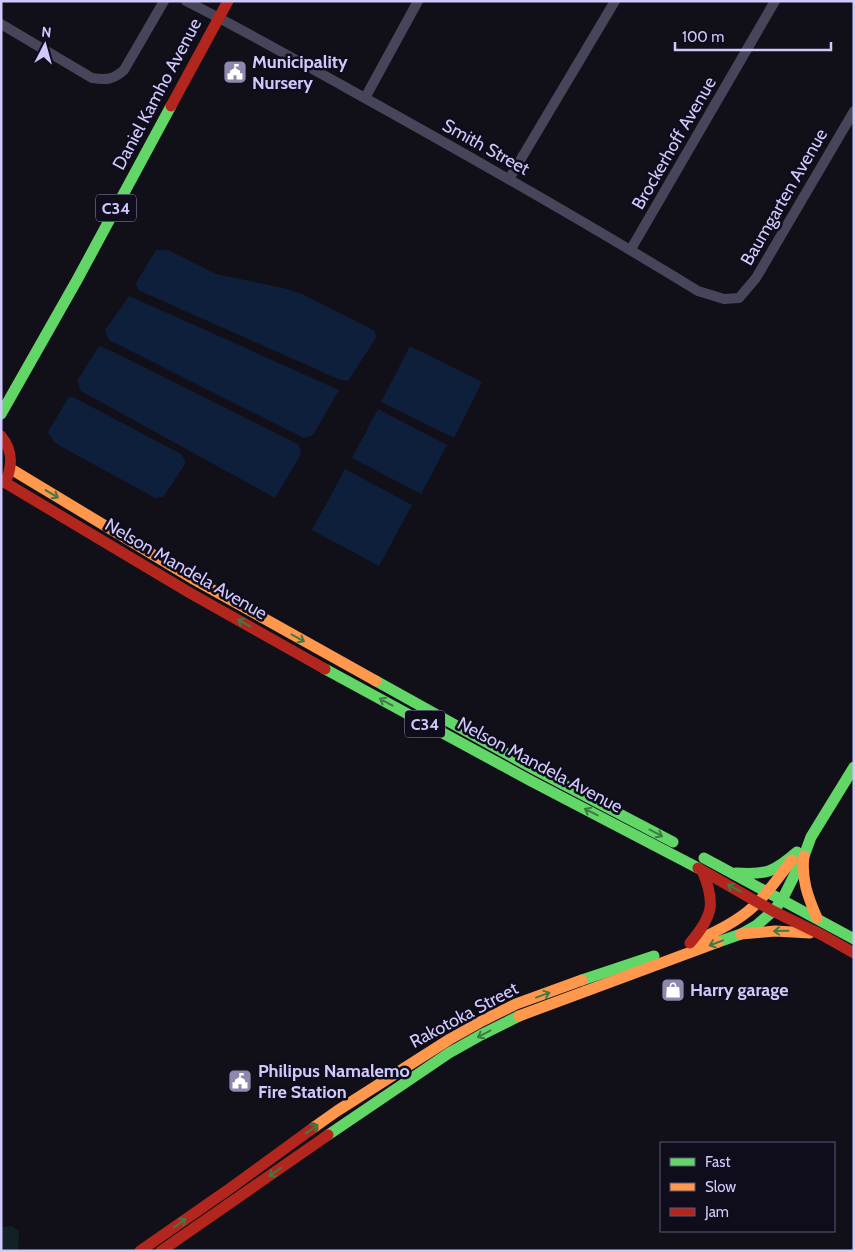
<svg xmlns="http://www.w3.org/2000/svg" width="855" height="1252" viewBox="0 0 855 1252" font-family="Cabin,sans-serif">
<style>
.green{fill:#102223}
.water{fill:#0e1f3b}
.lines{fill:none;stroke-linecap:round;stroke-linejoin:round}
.street{stroke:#464559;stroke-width:10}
.fast{stroke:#63d668;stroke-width:11}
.slow{stroke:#ff974d;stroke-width:11}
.jam{stroke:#b3261e;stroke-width:11}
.oneway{stroke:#3d7b46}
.labels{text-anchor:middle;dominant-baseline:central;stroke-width:5;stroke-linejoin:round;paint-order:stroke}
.shield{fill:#0f0c1c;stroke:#9691b9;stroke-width:1}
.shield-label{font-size:16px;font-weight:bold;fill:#d0cafc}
.poi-label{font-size:18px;font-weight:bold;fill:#d0cafc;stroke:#0f0c1c;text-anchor:start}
.street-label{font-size:18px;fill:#d0cafc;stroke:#0f0c1c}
</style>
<rect width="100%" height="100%" fill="#111018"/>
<path class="green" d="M 12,1226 L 19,1231 L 18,1251 L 1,1251 L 1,1227 Z"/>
<path class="water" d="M 156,250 L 168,250 L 216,274 L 283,288 L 302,294 L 375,331 L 376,338 L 348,381 L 338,379 L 138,290 L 136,283 Z
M 129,296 L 339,390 L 313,435 L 304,438 L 109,340 L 105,330 Z
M 99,346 L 109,350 L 299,445 L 301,454 L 275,498 L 81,391 L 77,381 Z
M 410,346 L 482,382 L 454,438 L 381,402 Z
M 73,397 L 181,454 L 186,463 L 163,497 L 155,498 L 55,443 L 48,432 L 68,398 Z
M 378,409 L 447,445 L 421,494 L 352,458 Z
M 345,469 L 412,505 L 379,566 L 312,530 Z"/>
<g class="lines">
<path class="street" d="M 186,1 C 240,28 292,58 345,87 C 464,153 582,220 698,291 L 724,299 L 739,298 L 756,278 L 854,111
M 1,24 L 92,78 C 106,80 113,80 124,70 L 164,1
M 365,98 L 418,1
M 509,179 L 615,1
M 631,249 L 775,1"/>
<path class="fast" d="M 1,414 L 77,280 L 171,106
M 325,669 L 531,781 L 698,868
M 376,681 L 536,770 L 673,842
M 704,858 L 854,939
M 736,873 C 767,875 774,872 797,852
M 718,942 L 741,934 L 757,925 L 773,911 L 782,900 L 804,856 L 811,837 L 854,767
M 582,980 L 654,956
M 328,1135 L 449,1053 L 481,1035 L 519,1016"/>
<path class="slow" d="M 11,469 L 195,580 L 376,681
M 804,856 C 801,879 808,897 817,918
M 741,934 L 775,931 L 810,933
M 694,942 C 715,932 737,922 754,906 C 769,892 780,875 792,860
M 519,1016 L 718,942
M 313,1128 L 337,1111 L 450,1039 L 482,1021 L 516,1004 L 582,980"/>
<path class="jam" d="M 171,106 L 228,1
M 1,436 C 12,449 13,462 7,478
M 4,482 L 190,593 L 325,669
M 698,868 L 773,911 L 822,935 L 854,953
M 690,943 C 713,916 716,903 702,870
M 140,1251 L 232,1187 L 313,1128
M 161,1251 L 328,1135"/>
</g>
<defs><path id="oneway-shaft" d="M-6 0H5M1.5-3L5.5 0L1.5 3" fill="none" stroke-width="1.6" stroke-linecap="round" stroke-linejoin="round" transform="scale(1.25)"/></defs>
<g class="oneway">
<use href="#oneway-shaft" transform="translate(52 494) rotate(31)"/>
<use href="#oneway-shaft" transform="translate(244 623) rotate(-151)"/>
<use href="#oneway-shaft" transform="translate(298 638) rotate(29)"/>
<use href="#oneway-shaft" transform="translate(386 702) rotate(-152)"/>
<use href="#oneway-shaft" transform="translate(591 812) rotate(-153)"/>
<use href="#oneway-shaft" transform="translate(656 833) rotate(28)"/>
<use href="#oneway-shaft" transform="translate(734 888) rotate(-151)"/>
<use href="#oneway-shaft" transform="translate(781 931) rotate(179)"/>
<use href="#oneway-shaft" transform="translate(716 943) rotate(159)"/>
<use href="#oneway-shaft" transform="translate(543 995) rotate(-20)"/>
<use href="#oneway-shaft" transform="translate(484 1034) rotate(152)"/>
<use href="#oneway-shaft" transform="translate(312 1129) rotate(-36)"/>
<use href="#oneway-shaft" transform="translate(275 1172) rotate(145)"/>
<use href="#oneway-shaft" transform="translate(180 1223) rotate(-35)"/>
</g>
<defs>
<g id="civic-square" transform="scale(1.25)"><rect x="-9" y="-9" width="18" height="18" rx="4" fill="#8d89ac" stroke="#0f0c1c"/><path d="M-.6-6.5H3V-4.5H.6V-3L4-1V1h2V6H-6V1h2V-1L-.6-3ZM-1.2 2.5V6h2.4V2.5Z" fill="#fff"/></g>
<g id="shop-square" transform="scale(1.25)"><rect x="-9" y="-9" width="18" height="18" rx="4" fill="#8d89ac" stroke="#0f0c1c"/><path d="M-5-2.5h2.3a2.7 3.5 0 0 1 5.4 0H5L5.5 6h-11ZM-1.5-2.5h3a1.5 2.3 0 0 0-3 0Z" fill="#fff"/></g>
</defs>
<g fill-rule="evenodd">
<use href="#civic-square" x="235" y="72"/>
<use href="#shop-square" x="673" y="990"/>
<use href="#civic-square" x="240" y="1081"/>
</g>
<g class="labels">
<g class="shield">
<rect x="96" y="194.5" width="40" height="27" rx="4"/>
<rect x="405" y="710.5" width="40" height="27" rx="4"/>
</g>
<g class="shield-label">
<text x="116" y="208">C34</text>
<text x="425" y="724">C34</text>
</g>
<g class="poi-label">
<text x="252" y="62">Municipality<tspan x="252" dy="21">Nursery</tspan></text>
<text x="690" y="990">Harry garage</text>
<text x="258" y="1071">Philipus Namalemo<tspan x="258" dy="21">Fire Station</tspan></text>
</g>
<g class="street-label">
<text transform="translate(157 94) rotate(-62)">Daniel Kamho Avenue</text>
<text transform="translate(674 143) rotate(-60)">Brockerhoff Avenue</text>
<text transform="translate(486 147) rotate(29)">Smith Street</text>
<text transform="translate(784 197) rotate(-60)">Baumgarten Avenue</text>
<text transform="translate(186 569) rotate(30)">Nelson Mandela Avenue</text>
<text transform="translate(540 765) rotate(28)">Nelson Mandela Avenue</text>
<text transform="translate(464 1015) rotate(-28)">Rakotoka Street</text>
</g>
</g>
<rect width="855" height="1252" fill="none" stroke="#d0cafc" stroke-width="5"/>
<rect x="660" y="1142" width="175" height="90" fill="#0f0c1c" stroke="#5c5876"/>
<rect x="670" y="1158" width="25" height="8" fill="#63d668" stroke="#5c5876"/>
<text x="705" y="1167" font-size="15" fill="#d0cafc">Fast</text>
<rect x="670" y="1183" width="25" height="8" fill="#ff974d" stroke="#5c5876"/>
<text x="705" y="1192" font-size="15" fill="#d0cafc">Slow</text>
<rect x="670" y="1208" width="25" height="8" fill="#b3261e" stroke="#5c5876"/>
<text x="705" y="1217" font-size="15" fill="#d0cafc">Jam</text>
<g transform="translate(45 45) rotate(6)" stroke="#0f0c1c" stroke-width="4" paint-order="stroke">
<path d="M0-4L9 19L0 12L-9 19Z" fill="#d0cafc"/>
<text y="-8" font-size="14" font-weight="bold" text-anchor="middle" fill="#d0cafc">N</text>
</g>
<path d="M675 42v8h156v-8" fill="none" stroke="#d0cafc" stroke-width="2.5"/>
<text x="682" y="42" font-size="15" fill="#d0cafc" stroke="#0f0c1c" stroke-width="4" paint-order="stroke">100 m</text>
</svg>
